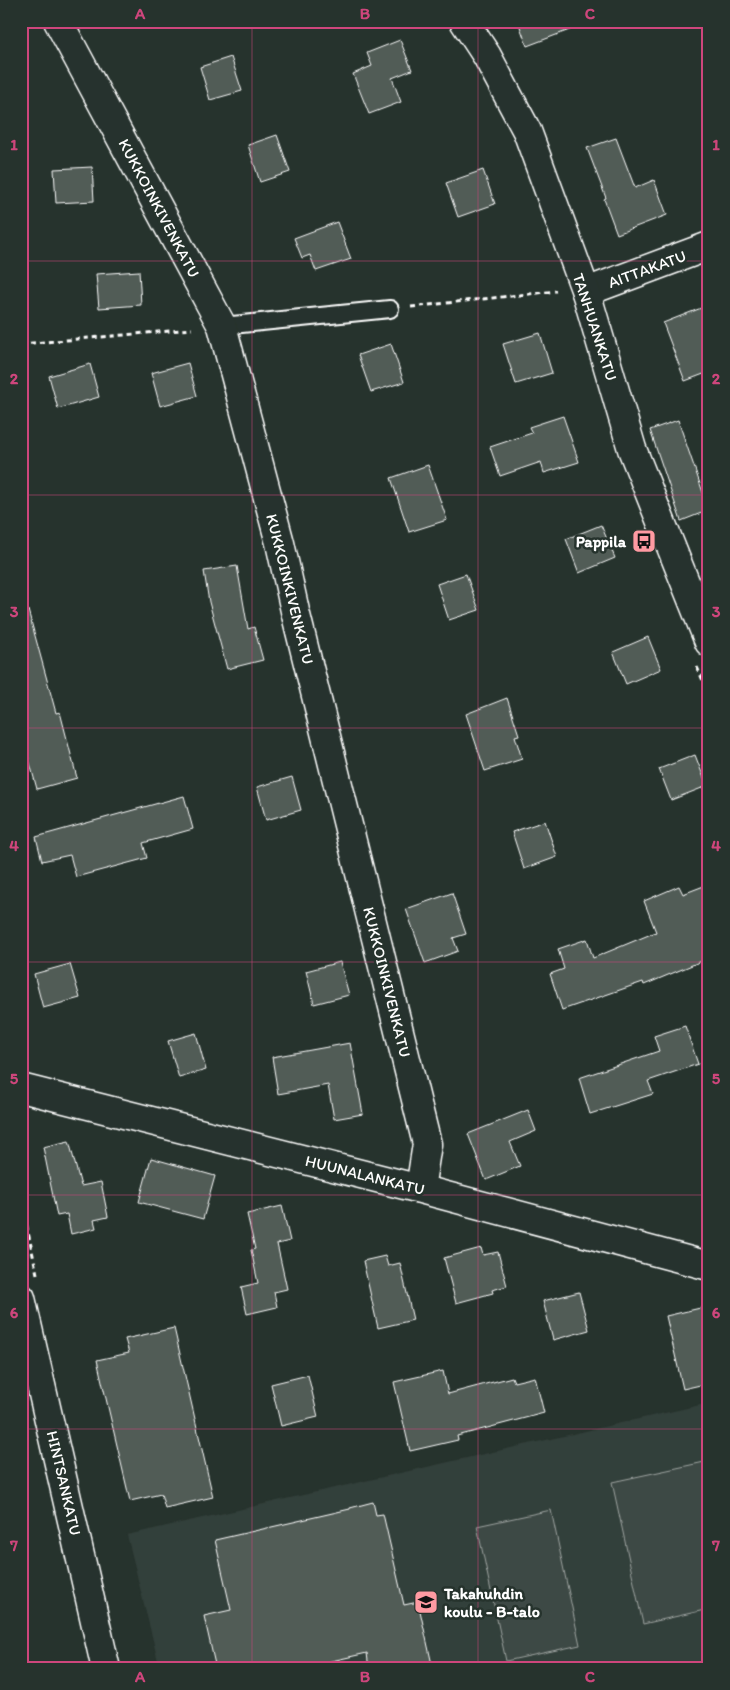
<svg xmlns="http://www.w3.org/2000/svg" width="730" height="1690" viewBox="0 0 730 1690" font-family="Itim,sans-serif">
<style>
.built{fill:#333f3a}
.green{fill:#3e4944;stroke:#9ea4a2}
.building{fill:#515c57;stroke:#fff}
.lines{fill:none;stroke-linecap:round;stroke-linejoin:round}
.lane-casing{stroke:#fff;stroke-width:20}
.street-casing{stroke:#fff;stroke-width:31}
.secondary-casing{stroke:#fff;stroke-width:31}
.path{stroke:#fff;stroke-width:3;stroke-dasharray:5 4;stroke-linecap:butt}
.lane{stroke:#26332d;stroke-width:16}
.street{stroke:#26332d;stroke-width:28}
.secondary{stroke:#26332d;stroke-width:28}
.grid{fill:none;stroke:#ce467c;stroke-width:1;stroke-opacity:0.55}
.labels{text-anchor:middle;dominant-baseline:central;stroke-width:5;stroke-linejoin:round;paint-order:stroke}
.street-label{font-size:16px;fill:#fff;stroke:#26332d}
.poi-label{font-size:16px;font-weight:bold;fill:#fff;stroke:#26332d;text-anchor:end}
.neatline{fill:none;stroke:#ce467c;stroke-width:2}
.grid-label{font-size:16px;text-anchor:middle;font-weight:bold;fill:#ce467c}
</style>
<rect width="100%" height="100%" fill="#26332d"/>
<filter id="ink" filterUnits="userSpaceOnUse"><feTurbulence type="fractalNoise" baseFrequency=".02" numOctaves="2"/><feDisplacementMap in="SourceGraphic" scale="10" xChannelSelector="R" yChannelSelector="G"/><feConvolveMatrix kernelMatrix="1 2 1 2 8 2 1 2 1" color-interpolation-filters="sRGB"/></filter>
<g filter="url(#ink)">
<path class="built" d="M 709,1403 L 709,1669 L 160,1669 L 127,1535 Z"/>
<path class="green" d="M 709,1461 L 709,1609 L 643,1624 L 612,1482 Z
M 551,1510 L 580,1645 L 506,1661 L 477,1526 Z"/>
<path class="building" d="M 518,21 L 587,21 L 588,23 L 527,46 Z
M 400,40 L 412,70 L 392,78 L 401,102 L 369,114 L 353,74 L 372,66 L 367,53 Z
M 231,57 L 242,91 L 210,100 L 200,67 Z
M 277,135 L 290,172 L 260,182 L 248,145 Z
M 616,138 L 635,188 L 654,180 L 667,215 L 617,234 L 604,199 L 606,198 L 587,148 Z
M 92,167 L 94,201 L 56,203 L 54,169 Z
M 483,170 L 495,204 L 458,217 L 446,183 Z
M 337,222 L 351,259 L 316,271 L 310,255 L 302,258 L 294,238 Z
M 139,271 L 141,305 L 99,308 L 96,274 Z
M 709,305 L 709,372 L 685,381 L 663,323 Z
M 540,333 L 552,373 L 516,384 L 503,344 Z
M 391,344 L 404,382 L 371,392 L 358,355 Z
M 188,363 L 197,396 L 160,406 L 151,373 Z
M 90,364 L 99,397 L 58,409 L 49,376 Z
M 563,416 L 579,462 L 544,473 L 541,462 L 500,476 L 490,447 L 532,433 L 529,427 Z
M 678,420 L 709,510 L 681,521 L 650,430 Z
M 428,465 L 447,520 L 409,532 L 391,478 Z
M 601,525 L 615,558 L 579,573 L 566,539 Z
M 237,566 L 248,629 L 254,627 L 263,660 L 227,669 L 209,602 L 204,571 Z
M 466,574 L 479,610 L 449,620 L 437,584 Z
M 21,610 L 28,610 L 56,713 L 60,712 L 77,778 L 37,789 L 21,730 Z
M 648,637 L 661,669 L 626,684 L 613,652 Z
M 507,698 L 519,735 L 515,736 L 522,759 L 485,771 L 466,714 Z
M 695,755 L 707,786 L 671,800 L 659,769 Z
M 292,777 L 301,810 L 266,820 L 257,787 Z
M 184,796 L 193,829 L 143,843 L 147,858 L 76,877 L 70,855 L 42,861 L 36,837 Z
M 545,821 L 557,857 L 524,869 L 512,832 Z
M 709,884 L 709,958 L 644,985 L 643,982 L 562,1010 L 550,974 L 564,969 L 558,949 L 587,939 L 593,958 L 656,932 L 644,901 L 679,886 L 683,894 Z
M 452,893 L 466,934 L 453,938 L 458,951 L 425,963 L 406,909 Z
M 340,962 L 349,995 L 314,1004 L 306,971 Z
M 70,964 L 80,998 L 43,1008 L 34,974 Z
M 685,1026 L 698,1064 L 648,1081 L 653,1094 L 590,1114 L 579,1078 L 659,1051 L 654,1036 Z
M 196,1033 L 206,1070 L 179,1078 L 168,1041 Z
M 350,1043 L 363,1114 L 334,1119 L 328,1085 L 278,1094 L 272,1057 Z
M 528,1110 L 536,1131 L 510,1142 L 520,1166 L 486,1180 L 468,1134 Z
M 69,1141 L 81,1186 L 101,1182 L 108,1217 L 94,1220 L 96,1228 L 71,1234 L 67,1214 L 57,1216 L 43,1147 Z
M 151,1158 L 215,1176 L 203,1219 L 139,1202 Z
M 282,1206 L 290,1241 L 277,1244 L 287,1289 L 274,1292 L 277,1307 L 247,1314 L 241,1287 L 258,1283 L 251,1250 L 255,1249 L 247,1214 Z
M 481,1248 L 483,1255 L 498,1252 L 507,1286 L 492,1290 L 493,1293 L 456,1303 L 444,1258 Z
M 385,1256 L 388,1266 L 400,1263 L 413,1320 L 378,1328 L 363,1261 Z
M 579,1292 L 589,1330 L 553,1340 L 543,1301 Z
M 709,1306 L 709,1383 L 683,1389 L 666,1316 Z
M 174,1328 L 213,1497 L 165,1508 L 161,1494 L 130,1501 L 97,1360 L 129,1353 L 125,1339 Z
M 443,1371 L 448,1394 L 512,1377 L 514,1382 L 535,1377 L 544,1413 L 457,1436 L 458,1440 L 410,1451 L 394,1382 Z
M 308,1375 L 318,1417 L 281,1426 L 271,1384 Z
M 373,1502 L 376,1515 L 383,1514 L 404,1605 L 418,1602 L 433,1669 L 369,1669 L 367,1653 L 296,1669 L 216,1669 L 204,1616 L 231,1610 L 215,1540 L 350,1509 L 350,1508 Z"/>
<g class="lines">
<g class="lane-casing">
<path id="lane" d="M 222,326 L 390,309"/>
</g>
<g class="street-casing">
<path id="street" d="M 58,21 L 222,326 L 280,543 L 295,611 L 427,1144 L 420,1189
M 586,292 L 709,246
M 21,1088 L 420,1189 L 709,1266
M 21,1298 L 106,1669"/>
</g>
<g class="secondary-casing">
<path id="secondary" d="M 464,21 L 487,56 L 527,131 L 586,292 L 632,449 L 709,642"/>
</g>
<path class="path" d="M 411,307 L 556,291
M 21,344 L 192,329
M 697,667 L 709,694
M 21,1199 L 37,1274"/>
<use href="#lane" class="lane"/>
<use href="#street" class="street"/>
<use href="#secondary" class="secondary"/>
</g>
</g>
<path class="grid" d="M 252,21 L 252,1669M 478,21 L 478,1669M 21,261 L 709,261M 21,495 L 709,495M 21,728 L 709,728M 21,962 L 709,962M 21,1195 L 709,1195M 21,1429 L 709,1429"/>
<defs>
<g id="bus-square" transform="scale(1.25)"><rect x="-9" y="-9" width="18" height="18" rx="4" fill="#ff9aa2" stroke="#26332d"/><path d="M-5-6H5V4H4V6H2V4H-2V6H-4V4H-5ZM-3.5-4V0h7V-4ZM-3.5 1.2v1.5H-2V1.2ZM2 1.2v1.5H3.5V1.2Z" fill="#111"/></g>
<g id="school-square" transform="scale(1.25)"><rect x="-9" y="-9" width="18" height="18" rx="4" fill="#ff9aa2" stroke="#26332d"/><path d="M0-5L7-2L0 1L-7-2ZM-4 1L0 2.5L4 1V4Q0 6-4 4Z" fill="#111"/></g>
</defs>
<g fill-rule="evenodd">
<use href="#bus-square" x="644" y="541"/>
<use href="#school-square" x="426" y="1602"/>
</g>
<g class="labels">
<g class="street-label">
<text transform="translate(159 208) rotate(62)">KUKKOINKIVENKATU</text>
<text transform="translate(647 269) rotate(-20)">AITTAKATU</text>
<text transform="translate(595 327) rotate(72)">TANHUANKATU</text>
<text transform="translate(290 589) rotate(76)">KUKKOINKIVENKATU</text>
<text transform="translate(387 982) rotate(76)">KUKKOINKIVENKATU</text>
<text transform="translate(365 1175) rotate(14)">HUUNALANKATU</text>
<text transform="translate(64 1483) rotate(77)">HINTSANKATU</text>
</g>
<g class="poi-label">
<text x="626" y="541">Pappila</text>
<text x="444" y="1593" text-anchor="start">Takahuhdin<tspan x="444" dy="18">koulu - B-talo</tspan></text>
</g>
</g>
<rect width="730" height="1690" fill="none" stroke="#26332d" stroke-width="55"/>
<rect x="28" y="28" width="674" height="1634" class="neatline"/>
<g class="grid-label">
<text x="140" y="19">A</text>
<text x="365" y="19">B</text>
<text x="590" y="19">C</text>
<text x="14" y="150">1</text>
<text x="716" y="150">1</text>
<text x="14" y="384">2</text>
<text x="716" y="384">2</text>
<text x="14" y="617">3</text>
<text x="716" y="617">3</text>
<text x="14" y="851">4</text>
<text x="716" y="851">4</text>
<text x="14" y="1084">5</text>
<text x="716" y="1084">5</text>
<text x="14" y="1318">6</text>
<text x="716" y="1318">6</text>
<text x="14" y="1551">7</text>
<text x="716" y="1551">7</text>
<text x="140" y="1682">A</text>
<text x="365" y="1682">B</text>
<text x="590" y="1682">C</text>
</g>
</svg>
